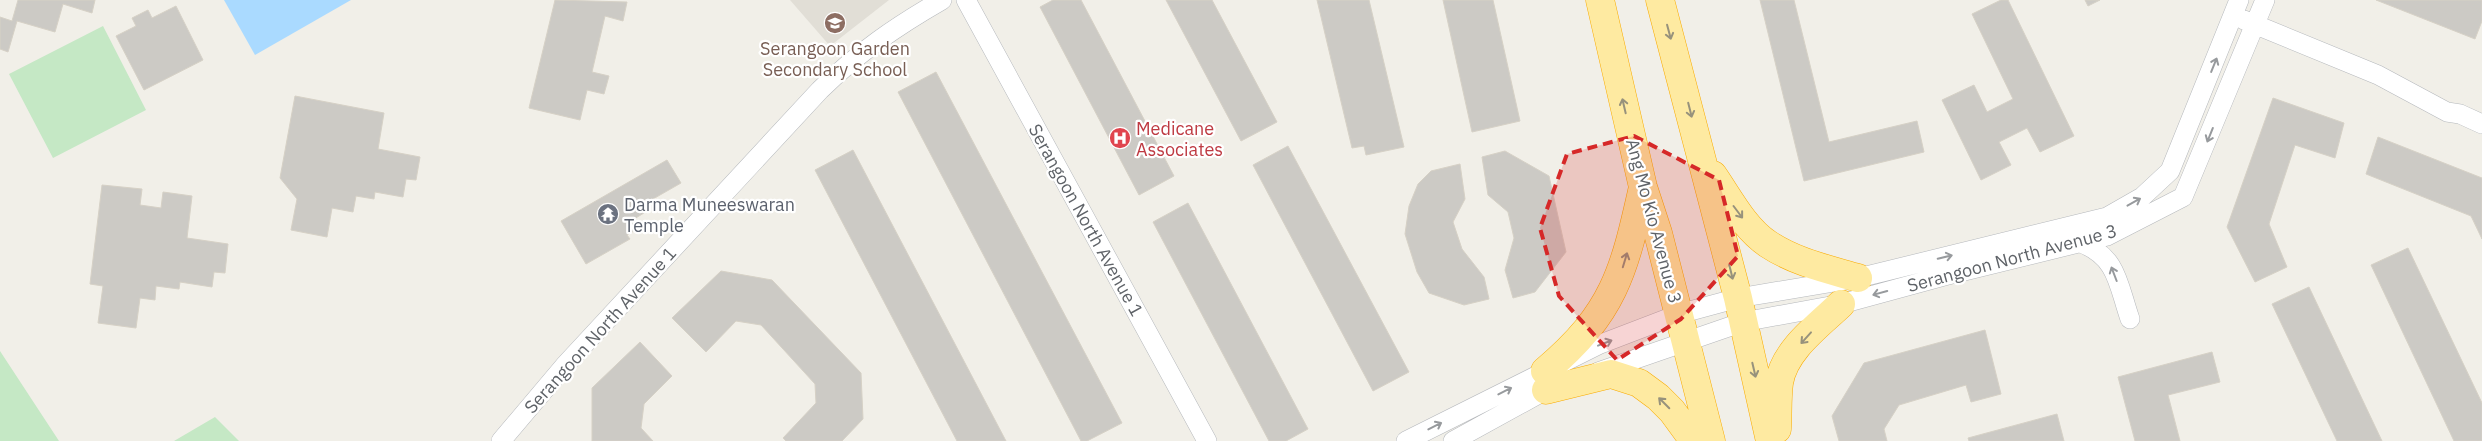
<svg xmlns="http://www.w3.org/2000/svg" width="2482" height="441" viewBox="0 0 2482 441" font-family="'IBM Plex Sans',sans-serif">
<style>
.education{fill:#e1ded6}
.green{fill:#c5e8c5}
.water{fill:#aadaff}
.building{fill:#cccac5;stroke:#d6d1c6}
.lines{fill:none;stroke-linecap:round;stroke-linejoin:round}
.minor-casing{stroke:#b5b8bc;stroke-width:20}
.trunk-casing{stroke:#f9ab00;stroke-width:29}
.minor{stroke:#fff;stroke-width:19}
.trunk{stroke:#feeaa1;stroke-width:28}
.oneway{stroke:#97927c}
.oneway2{stroke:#979a9d}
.marked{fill:#d62828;fill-opacity:0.2;stroke:#d62828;stroke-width:4;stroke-dasharray:10 6;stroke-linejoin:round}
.labels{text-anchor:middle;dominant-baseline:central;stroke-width:4.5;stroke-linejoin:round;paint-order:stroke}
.education-label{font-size:18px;fill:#785e54;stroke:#fff}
.health-label{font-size:18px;fill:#be3a42;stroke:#fff;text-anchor:start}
.worship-label{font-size:18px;fill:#5b616d;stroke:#fff;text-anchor:start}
.street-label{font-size:18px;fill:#5f6368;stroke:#fff}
</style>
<rect width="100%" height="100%" fill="#f1efe8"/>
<path class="education" d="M 790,0 L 889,0 L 830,46 Z"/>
<path class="green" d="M 103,26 L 146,110 L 53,158 L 9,74 Z
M 0,351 L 59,441 L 0,441 Z
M 215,417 L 239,441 L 174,441 Z"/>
<path class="water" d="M 224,0 L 351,0 L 255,55 Z"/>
<path class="building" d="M 18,0 L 95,0 L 92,13 L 63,4 L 55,32 L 17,21 L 8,52 L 0,49 L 0,17 L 12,21 Z
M 555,0 L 627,2 L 623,21 L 605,16 L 592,72 L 609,76 L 604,94 L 587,90 L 580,120 L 529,108 Z
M 1053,0 L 1081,0 L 1174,176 L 1139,195 L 1040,7 Z
M 1166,0 L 1212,0 L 1277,122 L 1241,141 Z
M 1317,0 L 1369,0 L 1404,147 L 1366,155 L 1364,146 L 1352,148 Z
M 1443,0 L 1493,0 L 1520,121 L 1472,132 Z
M 1760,0 L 1794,0 L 1829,142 L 1917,121 L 1924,152 L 1804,181 Z
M 2001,0 L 2008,0 L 2074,136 L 2040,152 L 2027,128 L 1999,142 L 2011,165 L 1981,180 L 1942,100 L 1974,85 L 1987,112 L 2013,99 L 1972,14 Z
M 2085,0 L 2100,0 L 2088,6 Z
M 2376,0 L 2482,0 L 2482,21 L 2475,39 Z
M 176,6 L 203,60 L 144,90 L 116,36 L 136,26 L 132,18 L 148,10 L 152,18 Z
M 936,72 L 1122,423 L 1087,441 L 1081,441 L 898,92 Z
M 295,96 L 384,113 L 378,149 L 420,157 L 416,180 L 406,179 L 403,197 L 375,192 L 374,199 L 356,196 L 353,212 L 332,208 L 327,237 L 291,230 L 297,199 L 280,178 Z
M 2273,98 L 2344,123 L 2335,158 L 2295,145 L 2269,224 L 2287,267 L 2255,282 L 2227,227 Z
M 2378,137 L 2482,178 L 2482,239 L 2471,216 L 2366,174 Z
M 1288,146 L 1409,372 L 1373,391 L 1253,165 Z
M 853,150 L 1006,441 L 957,441 L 815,170 Z
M 1505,151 L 1549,176 L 1566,252 L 1535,292 L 1513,298 L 1505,270 L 1514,238 L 1508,212 L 1488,195 L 1482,157 Z
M 667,160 L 681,183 L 646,203 L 649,210 L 634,219 L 639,228 L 627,235 L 630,239 L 586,264 L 561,221 Z
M 1460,164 L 1465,199 L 1453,222 L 1462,249 L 1484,277 L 1489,299 L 1464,305 L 1429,293 L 1417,272 L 1405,234 L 1409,206 L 1418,184 L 1431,171 Z
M 102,185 L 142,189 L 140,205 L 161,208 L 163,192 L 192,196 L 187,238 L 228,244 L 225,273 L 214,272 L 212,287 L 180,282 L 179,289 L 156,286 L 155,300 L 140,298 L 136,328 L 98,323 L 103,286 L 90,284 Z
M 1188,203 L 1308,429 L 1286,441 L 1269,441 L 1153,222 Z
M 2408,248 L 2482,403 L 2482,441 L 2454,441 L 2371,265 Z
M 721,271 L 772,280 L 861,373 L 863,419 L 842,441 L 786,441 L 783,438 L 816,403 L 815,384 L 761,325 L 736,321 L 706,352 L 672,318 Z
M 2309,287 L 2382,441 L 2337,441 L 2272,304 Z
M 1985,330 L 2001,394 L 1971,402 L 1966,385 L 1899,405 L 1884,429 L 1887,441 L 1839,441 L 1832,416 L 1864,363 Z
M 640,342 L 672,376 L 644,404 L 641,428 L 653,441 L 592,441 L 592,388 Z
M 2212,352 L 2220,382 L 2168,395 L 2180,441 L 2135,441 L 2118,377 Z
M 2057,414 L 2064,441 L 1969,441 L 1968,438 Z"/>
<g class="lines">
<g class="minor-casing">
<path id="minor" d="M 966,0 L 1207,441
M 2244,20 L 2378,75 L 2447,112 L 2460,114 L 2482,124
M 2081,243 C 2118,257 2118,285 2130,319
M 1598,372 L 1743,322 L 1841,304 L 1944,276 L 2107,236 L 2183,197 L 2265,0
M 501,441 L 566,364 L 820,90 C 859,52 895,27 942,0
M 1406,441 L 1598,345 L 1679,314 L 1738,298 L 1858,278 L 2107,217 L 2142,197 L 2170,171 L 2239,0
M 1453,441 L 1546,390 L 1558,386"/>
</g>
<g class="trunk-casing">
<path id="trunk" d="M 1600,0 L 1643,187 L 1658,233 L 1711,441
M 1660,0 L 1738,298 L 1770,441
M 1713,175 C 1729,198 1744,228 1768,244 C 1795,262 1827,269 1858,278
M 1545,371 C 1614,313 1624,272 1643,187
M 1546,390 L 1611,374 L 1639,383 L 1658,397 L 1672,411 L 1694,441
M 1777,429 C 1778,414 1777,398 1779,383 C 1784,350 1819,325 1841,304"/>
</g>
<use href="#minor" class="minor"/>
<use href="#trunk" class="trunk"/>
</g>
<defs><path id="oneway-shaft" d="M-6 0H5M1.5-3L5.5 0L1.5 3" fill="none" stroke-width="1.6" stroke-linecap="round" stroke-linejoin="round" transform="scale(1.25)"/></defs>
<g class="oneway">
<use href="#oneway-shaft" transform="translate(1669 32) rotate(75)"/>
<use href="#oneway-shaft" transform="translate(1624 106) rotate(-103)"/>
<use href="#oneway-shaft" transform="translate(1690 110) rotate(76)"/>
<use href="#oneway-shaft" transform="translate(1738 212) rotate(53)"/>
<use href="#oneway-shaft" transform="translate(1625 260) rotate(-73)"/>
<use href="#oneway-shaft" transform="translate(1731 272) rotate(76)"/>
<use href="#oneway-shaft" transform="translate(1806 338) rotate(132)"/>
<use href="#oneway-shaft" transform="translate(1754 370) rotate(77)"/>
<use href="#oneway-shaft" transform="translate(1664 403) rotate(-135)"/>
</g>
<g class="oneway2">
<use href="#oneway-shaft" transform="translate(2214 65) rotate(-68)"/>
<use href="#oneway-shaft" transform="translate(2210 135) rotate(112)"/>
<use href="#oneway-shaft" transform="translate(2134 202) rotate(-29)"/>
<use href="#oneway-shaft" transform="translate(1945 257) rotate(-14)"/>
<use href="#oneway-shaft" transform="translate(2114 274) rotate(-111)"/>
<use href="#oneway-shaft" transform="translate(1880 293) rotate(165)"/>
<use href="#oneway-shaft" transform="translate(1605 343) rotate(-21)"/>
<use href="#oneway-shaft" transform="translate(1505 391) rotate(-27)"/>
<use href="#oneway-shaft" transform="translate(1435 426) rotate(-27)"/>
</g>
<path class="marked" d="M 1634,136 L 1719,180 L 1738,256 L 1681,319 L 1617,360 L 1559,296 L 1540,228 L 1567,154 Z"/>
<defs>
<g id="school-disc" transform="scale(1.125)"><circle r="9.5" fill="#8d6e63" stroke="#fff"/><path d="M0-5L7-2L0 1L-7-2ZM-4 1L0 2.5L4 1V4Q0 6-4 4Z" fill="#fff"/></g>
<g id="hospital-disc" transform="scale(1.125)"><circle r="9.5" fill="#e0444e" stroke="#fff"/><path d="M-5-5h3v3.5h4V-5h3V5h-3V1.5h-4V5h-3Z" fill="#fff"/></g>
<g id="temple-disc" transform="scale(1.125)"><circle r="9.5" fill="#6b7280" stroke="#fff"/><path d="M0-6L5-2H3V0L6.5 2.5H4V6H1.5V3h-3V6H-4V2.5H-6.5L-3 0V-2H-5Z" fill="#fff"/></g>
</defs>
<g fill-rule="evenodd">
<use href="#school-disc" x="835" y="23"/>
<use href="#hospital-disc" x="1120" y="138"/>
<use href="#temple-disc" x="608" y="214"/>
</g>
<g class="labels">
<g class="education-label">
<text x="835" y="48">Serangoon Garden<tspan x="835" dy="21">Secondary School</tspan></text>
</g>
<g class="health-label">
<text x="1136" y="128">Medicane<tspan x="1136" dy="21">Associates</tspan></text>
</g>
<g class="worship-label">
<text x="624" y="204">Darma Muneeswaran<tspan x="624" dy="21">Temple</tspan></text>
</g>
<g class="street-label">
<text transform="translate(1086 220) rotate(61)">Serangoon North Avenue 1</text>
<text transform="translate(1654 221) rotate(75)">Ang Mo Kio Avenue 3</text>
<text transform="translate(2012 258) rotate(-15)">Serangoon North Avenue 3</text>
<text transform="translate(600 330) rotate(-48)">Serangoon North Avenue 1</text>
</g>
</g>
</svg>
